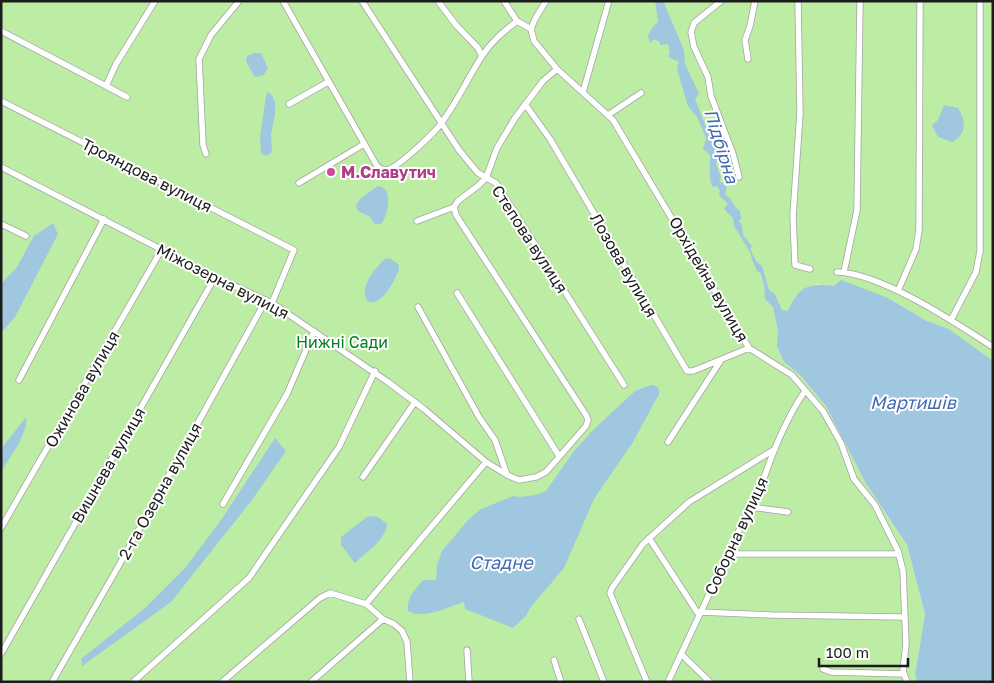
<svg xmlns="http://www.w3.org/2000/svg" width="994" height="683" viewBox="0 0 994 683" font-family="'Golos Text',sans-serif">
<style>
.grass{fill:#bdeca4}
.water{fill:#9fc7df}
.lines{fill:none;stroke-linecap:round;stroke-linejoin:round}
.minor-casing{stroke:#a3a3a3;stroke-width:7}
.minor{stroke:#fff;stroke-width:5.5}
.hotel-dot{fill:#d1479c;stroke:#fff;stroke-width:2}
.labels{text-anchor:middle;dominant-baseline:central;stroke-width:4;stroke-linejoin:round;paint-order:stroke}
.hotel-label{font-size:16px;font-weight:bold;fill:#b23c85;stroke:#fff;text-anchor:start}
.street-label{font-size:16px;fill:#1c1c1c;stroke:#fff}
.park-label{font-size:16px;fill:#057f21;stroke:#fff}
.water-label{font-size:18px;font-style:italic;fill:#446bb0;stroke:#fff}
</style>
<rect width="100%" height="100%" fill="#eeece1"/>
<path class="grass" d="M 1,1 L 993,1 L 993,361 L 949,329 L 927,321 L 888,298 L 816,284 L 793,300 L 777,346 L 784,362 L 801,376 L 826,406 L 865,482 L 907,545 L 925,614 L 915,675 L 917,682 L 1,682 Z"/>
<path class="water" d="M 655,1 L 663,1 L 684,50 L 685,64 L 699,94 L 695,99 L 718,157 L 716,164 L 721,177 L 719,182 L 724,183 L 727,188 L 725,194 C 732,199 733,206 740,211 L 741,219 L 739,221 L 742,225 L 743,235 L 752,246 L 750,249 L 756,261 L 762,266 L 769,290 L 775,294 L 782,310 L 788,311 C 799,286 808,283 834,286 L 841,280 L 888,298 L 927,321 L 949,329 L 993,361 L 993,682 L 917,682 L 915,675 L 925,614 L 907,545 L 865,482 L 826,406 L 801,376 L 784,362 L 777,346 L 778,330 L 773,307 L 765,299 L 764,285 L 761,274 L 756,270 C 755,264 751,260 751,254 L 734,226 L 733,218 L 724,209 L 728,204 L 719,195 L 720,191 L 717,186 L 712,187 L 710,178 L 710,155 L 703,149 L 706,138 L 697,117 L 688,106 L 677,69 L 679,62 L 668,57 L 670,52 L 668,44 L 660,45 L 660,42 L 654,39 L 650,43 L 648,36 L 652,28 L 658,22 Z
M 255,53 L 261,53 L 268,68 L 264,75 L 257,77 L 254,76 L 246,61 L 247,56 Z
M 268,92 C 281,100 273,122 271,135 C 271,141 272,146 272,152 L 266,156 L 261,153 L 260,137 L 266,96 Z
M 944,105 L 958,108 C 966,120 967,135 952,142 L 938,137 L 932,125 L 938,120 Z
M 378,186 C 394,187 388,216 381,224 L 375,224 L 370,217 L 358,211 L 356,205 L 360,199 Z
M 53,223 L 58,234 L 15,317 L 1,333 L 1,284 L 17,267 L 34,236 Z
M 386,258 L 391,259 L 398,264 L 399,270 C 394,281 383,305 369,302 C 356,290 376,267 386,258 Z
M 651,385 L 656,386 L 659,389 L 659,394 L 633,442 L 594,499 L 564,568 L 530,608 L 526,616 L 513,628 L 465,609 L 464,602 C 448,607 423,620 408,611 C 406,598 415,590 423,580 L 436,580 L 437,565 L 442,551 L 469,519 L 481,509 L 514,496 L 519,497 L 536,495 L 546,491 L 574,451 L 594,429 L 635,391 Z
M 26,417 C 29,433 9,458 1,472 L 1,449 Z
M 275,438 L 286,451 L 252,500 L 171,602 L 82,666 L 81,659 L 145,608 L 185,568 L 221,520 Z
M 372,516 L 378,517 L 387,524 C 386,540 366,552 355,563 L 341,545 L 341,537 L 367,517 Z"/>
<g class="lines">
<g class="minor-casing">
<path id="minor" d="M 283,1 L 377,166 C 380,169 382,170 387,170 C 397,168 436,132 442,122 C 457,102 468,78 482,56 C 491,42 503,32 517,21
M 362,1 L 459,150 L 478,173 L 496,183 L 624,385
M 438,1 L 456,25 L 478,48 L 482,56
M 504,1 L 517,21 L 531,29
M 546,1 L 535,19 L 531,29 L 534,41 L 557,69 L 613,120 L 749,348 L 792,375 L 823,411 L 841,443 L 854,479 L 875,505 L 898,551 L 903,571 L 906,644 L 903,671 L 907,682
M 721,1 L 694,23 L 691,32 L 694,47 L 708,77 L 711,96 L 733,154 L 739,177
M 798,1 L 800,113 L 793,216 L 795,265 L 810,269
M 1,31 L 127,97
M 748,59 L 745,40 L 750,26 L 755,1
M 106,86 L 116,64 L 155,1
M 583,92 L 608,4
M 1,101 L 294,250 L 272,303
M 289,104 L 328,82
M 525,104 L 550,139 L 687,371 L 693,371 L 749,348
M 608,115 L 641,93
M 206,154 L 203,145 L 199,59 L 211,35 L 239,1
M 1,167 L 215,277 L 272,303 L 388,382 L 424,409 L 486,462 L 507,475 L 519,480 L 536,477 L 546,472 L 586,426 L 588,420 L 586,415 L 456,215 L 454,207
M 299,183 L 364,144
M 417,221 L 454,207 L 458,201 L 479,185 L 486,178 L 497,148 L 515,118 L 543,81 L 557,69
M 1,224 L 26,236
M 837,272 C 881,273 956,323 993,347
M 844,272 L 857,210 L 860,1
M 898,291 L 916,249 L 919,230 L 920,1
M 457,293 L 559,456
M 418,307 L 479,417 L 495,440 L 507,475
M 951,320 L 976,272 L 980,251 L 980,1
M 19,380 L 104,219
M 668,442 L 721,360
M 363,477 L 415,402
M 223,504 L 287,394 L 314,331
M 750,507 L 788,512
M 1,528 L 162,249
M 649,538 L 699,615
M 728,554 L 899,554
M 366,604 L 486,462
M 701,612 L 772,615 L 904,617
M 579,619 L 604,682
M 467,650 L 469,682
M 1,654 L 215,277
M 681,654 L 710,682
M 554,660 L 561,682
M 823,669 L 831,672 L 904,674
M 52,682 L 118,567 L 266,300
M 133,682 L 249,578 L 339,447 L 375,371
M 222,682 L 320,598 L 330,593 L 366,604 L 383,619 L 394,624 L 402,631 L 407,642 L 410,682
M 311,682 L 383,619
M 647,682 L 610,593 L 612,588 L 643,544 L 689,502 L 775,449
M 668,682 L 765,475 C 775,446 787,417 805,391"/>
</g>
<use href="#minor" class="minor"/>
</g>
<circle class="hotel-dot" cx="331" cy="172" r="5"/>
<g class="labels">
<g class="hotel-label">
<text x="341" y="172">М.Славутич</text>
</g>
<g class="street-label">
<text transform="translate(147 175) rotate(27)">Трояндова вулиця</text>
<text transform="translate(530 239) rotate(57)">Степова вулиця</text>
<text transform="translate(624 265) rotate(60)">Лозова вулиця</text>
<text transform="translate(709 279) rotate(60)">Орхідейна вулиця</text>
<text transform="translate(223 281) rotate(27)">Міжозерна вулиця</text>
<text transform="translate(82 389) rotate(-60)">Ожинова вулиця</text>
<text transform="translate(108 465) rotate(-60)">Вишнева вулиця</text>
<text transform="translate(160 491) rotate(-61)">2-га Озерна вулиця</text>
<text transform="translate(736 536) rotate(-65)">Соборна вулиця</text>
</g>
<g class="park-label">
<text x="342" y="342">Нижні Сади</text>
</g>
<g class="water-label">
<text transform="translate(722 146) rotate(73)">Підбірна</text>
<text x="913" y="402">Мартишів</text>
<text x="501" y="562">Стадне</text>
</g>
</g>
<rect width="994" height="683" fill="none" stroke="#1c1c1c" stroke-width="5"/>
<path d="M819 658v8h89v-8" fill="none" stroke="#1c1c1c" stroke-width="2.5"/>
<text x="826" y="658" font-size="15" fill="#1c1c1c" stroke="#ffffff" stroke-width="4" paint-order="stroke">100 m</text>
</svg>
